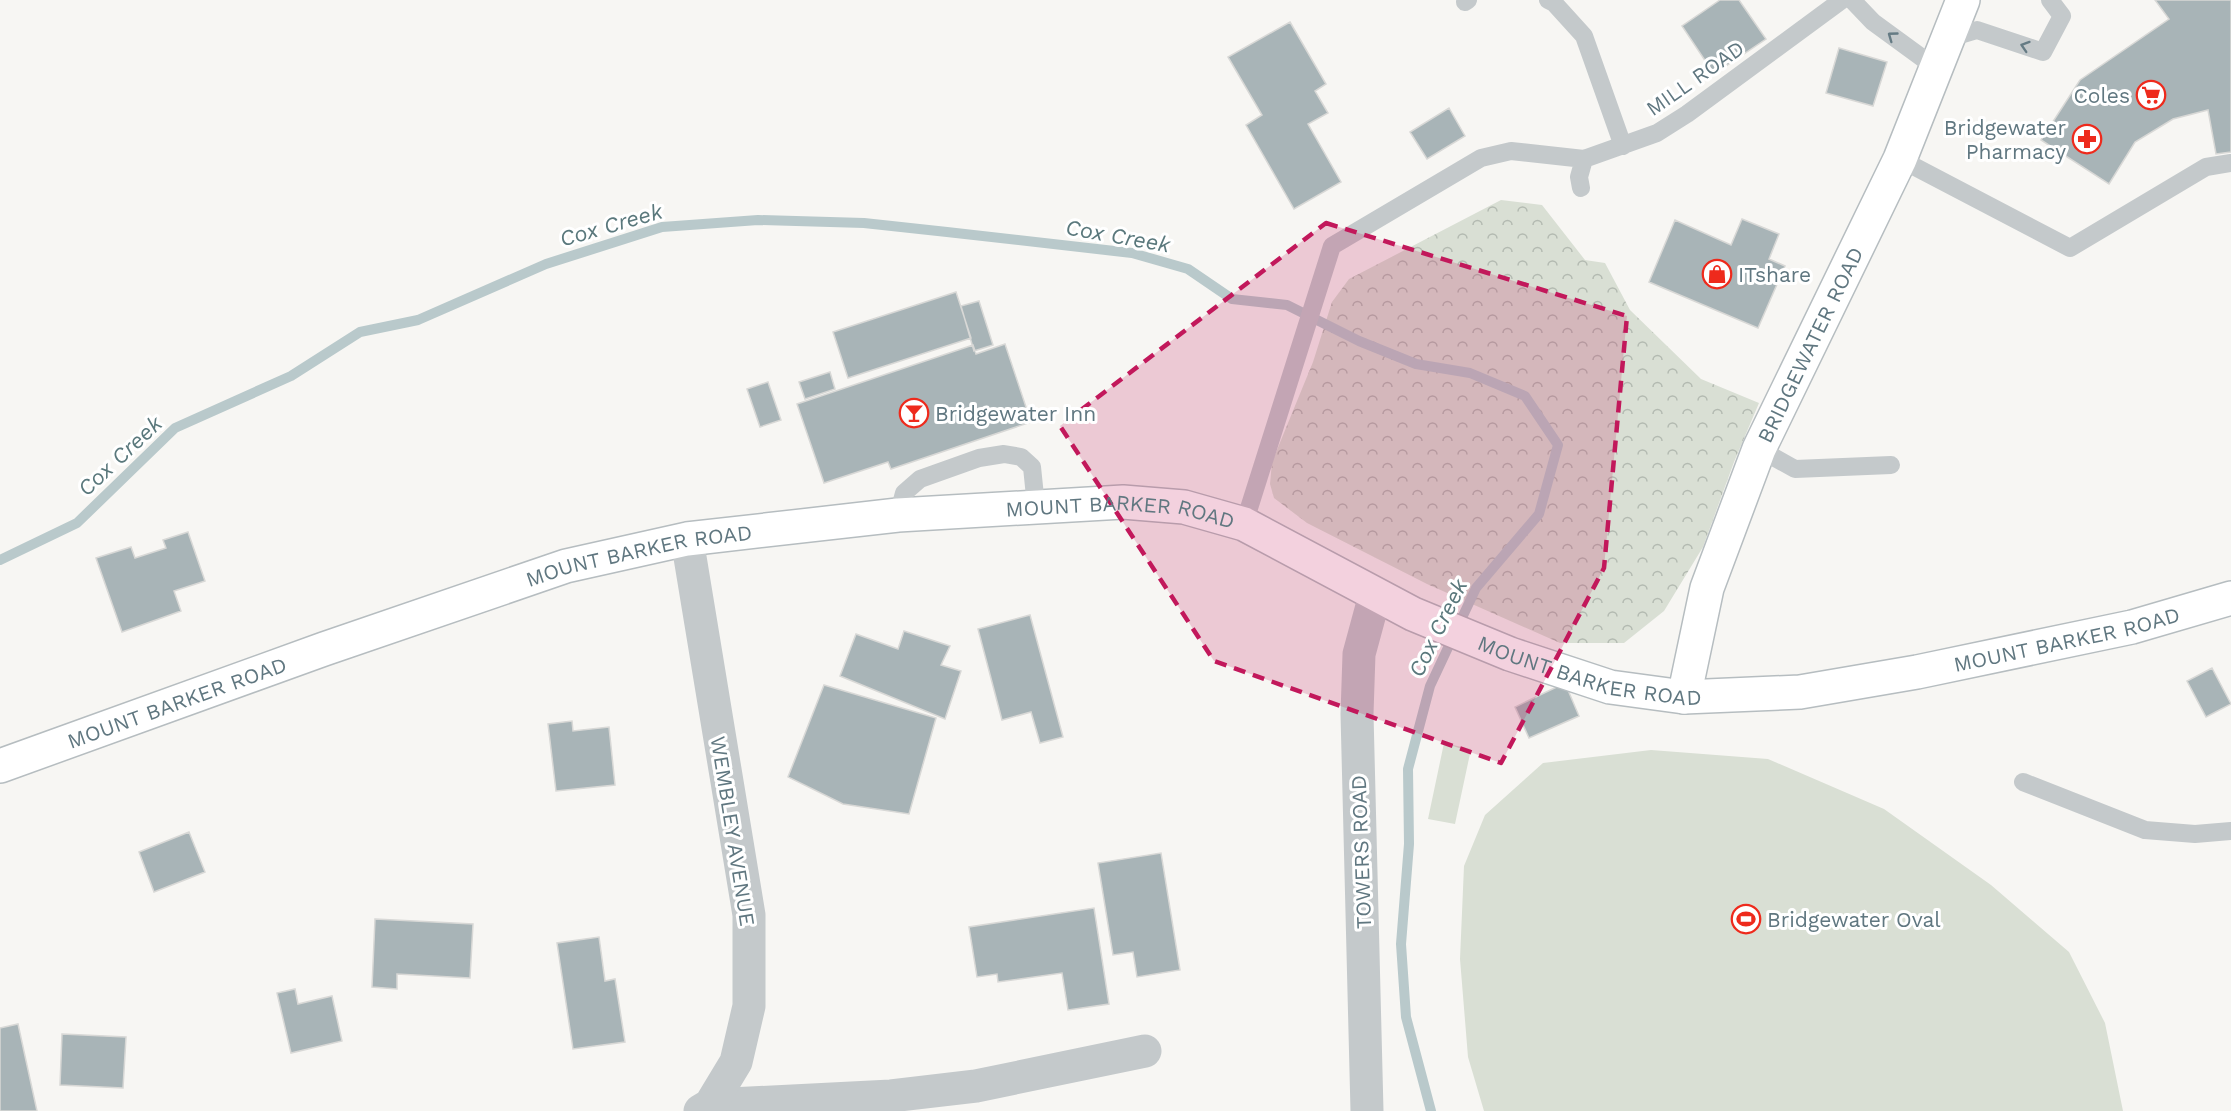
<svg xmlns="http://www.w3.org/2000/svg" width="2231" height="1111" viewBox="0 0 2231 1111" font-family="'Work Sans',sans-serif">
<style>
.forest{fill:url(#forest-crowns)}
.pitch{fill:#d9dfd4}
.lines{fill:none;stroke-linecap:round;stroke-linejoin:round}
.stream{stroke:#b9c9cb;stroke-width:10}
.building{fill:#a8b4b7;stroke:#d8d8d6;stroke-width:1.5}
.secondary-casing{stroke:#b6bdc0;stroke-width:36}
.service{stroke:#c4c9cb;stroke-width:18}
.minor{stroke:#c4c9cb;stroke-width:33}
.tertiary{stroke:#c4c9cb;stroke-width:33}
.secondary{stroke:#fff;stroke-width:33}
.oneway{stroke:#657b84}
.marked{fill:#c2185b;fill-opacity:0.2;stroke:#c2185b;stroke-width:4.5;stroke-dasharray:12 8;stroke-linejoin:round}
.labels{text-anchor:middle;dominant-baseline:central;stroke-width:6;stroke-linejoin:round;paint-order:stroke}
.street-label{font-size:21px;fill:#607780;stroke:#fff}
.poi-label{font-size:21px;fill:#607780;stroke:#fff;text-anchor:start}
.water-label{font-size:22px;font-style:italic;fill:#5a787c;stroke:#fff}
</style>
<defs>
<pattern id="forest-crowns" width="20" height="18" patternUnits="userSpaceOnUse" patternTransform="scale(1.5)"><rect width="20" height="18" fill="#d9dfd4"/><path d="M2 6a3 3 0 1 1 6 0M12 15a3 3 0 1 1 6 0" fill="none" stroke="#b3bab1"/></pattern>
</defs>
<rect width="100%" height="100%" fill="#f7f6f3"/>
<path class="forest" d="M 1501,200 L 1542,205 L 1585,260 L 1605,263 L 1630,310 L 1701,379 L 1759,403 L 1734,462 L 1703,547 L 1664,611 L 1624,643 L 1560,643 L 1427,584 L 1307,523 L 1274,498 L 1270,484 L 1272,462 L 1313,362 L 1332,302 L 1349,279 Z"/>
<path class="pitch" d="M 1444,743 L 1471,749 L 1455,824 L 1428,819 Z
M 1651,750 L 1768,759 L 1884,809 L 1991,885 L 2069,952 L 2105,1023 L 2123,1111 L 1484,1111 L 1468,1057 L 1460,959 L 1464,866 L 1485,815 L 1543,763 Z"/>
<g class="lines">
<path class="stream" d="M 0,560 L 77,523 L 175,428 L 291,376 L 360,332 L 418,320 L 546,264 L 662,227 L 758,220 L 864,223 L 947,232 L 1132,253 L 1188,269 L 1232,299 L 1287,305 L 1359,341 L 1416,364 L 1470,373 L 1525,396 L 1558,445 L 1539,514 L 1476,588 L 1430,686 L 1408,769 L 1409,844 L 1401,944 L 1406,1017 L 1431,1111"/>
</g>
<path class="building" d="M 1720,0 L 1739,0 L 1766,39 L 1714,74 L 1682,26 Z
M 2155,0 L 2231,0 L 2231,152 L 2216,154 L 2208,110 L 2173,119 L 2135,142 L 2109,184 L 2041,140 L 2080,80 L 2169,19 Z
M 1290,22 L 1326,84 L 1315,91 L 1328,113 L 1308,124 L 1341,182 L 1294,209 L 1246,125 L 1262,115 L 1228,57 Z
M 1839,48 L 1887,62 L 1873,106 L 1826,93 Z
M 1449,108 L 1465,136 L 1427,159 L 1410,132 Z
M 1742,219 L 1779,234 L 1769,259 L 1785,266 L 1758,328 L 1649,282 L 1675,220 L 1731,245 Z
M 956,292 L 971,338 L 848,378 L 833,332 Z
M 979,301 L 993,345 L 974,351 L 961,306 Z
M 1005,344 L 1031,422 L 891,469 L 888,462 L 824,483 L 797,404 L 973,345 L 976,354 Z
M 830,372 L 835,389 L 805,399 L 799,382 Z
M 768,382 L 781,420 L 760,427 L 747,389 Z
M 188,532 L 205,581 L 174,591 L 181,611 L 122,632 L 96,558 L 131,547 L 135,558 L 166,548 L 163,540 Z
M 1030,615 L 1063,737 L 1040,743 L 1031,712 L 1002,720 L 978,629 Z
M 904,631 L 950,646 L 941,665 L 961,671 L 945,719 L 840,676 L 856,634 L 898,649 Z
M 2212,668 L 2231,704 L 2206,717 L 2187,681 Z
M 1565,683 L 1579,716 L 1529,738 L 1515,707 Z
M 824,685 L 936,718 L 909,814 L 843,804 L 788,777 Z
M 572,721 L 573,731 L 609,727 L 615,785 L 556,791 L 548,724 Z
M 189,832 L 205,872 L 154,892 L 139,852 Z
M 1161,853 L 1180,970 L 1137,977 L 1133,952 L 1113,955 L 1098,863 Z
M 1094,908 L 1109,1004 L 1068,1010 L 1062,973 L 998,982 L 997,974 L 977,977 L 969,927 Z
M 375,919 L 473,924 L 470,978 L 397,974 L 397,989 L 372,987 Z
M 599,937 L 605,981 L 615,979 L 625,1042 L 573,1049 L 557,943 Z
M 295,989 L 298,1004 L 332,996 L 342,1041 L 291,1053 L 277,993 Z
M 18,1024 L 37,1111 L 0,1111 L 0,1028 Z
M 62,1034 L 126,1037 L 123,1088 L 60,1085 Z"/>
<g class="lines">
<g class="secondary-casing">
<g id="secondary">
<path id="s1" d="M 1684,697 L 1707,588 L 1759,449 L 1900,159 L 1963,0"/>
<path id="s2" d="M 0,766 L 324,649 L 566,566 L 687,539 L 898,515 L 1123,502 L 1184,507 L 1244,524 L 1413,614 L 1510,654 L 1610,687 L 1684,697 L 1800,692 L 1917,672 L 2132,627 L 2231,598"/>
</g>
</g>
<path class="service" d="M 1548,0 L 1554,3 L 1584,36 L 1623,146
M 1852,0 L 1873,22 L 1936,68
M 1465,2 L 1468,0
M 1947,39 L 1977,30 L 2043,52 L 2062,16 L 2050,0
M 1900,159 L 2070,248 L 2206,167 L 2231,163
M 1581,188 L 1579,177 L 1584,159
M 1759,449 L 1795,469 L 1891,465
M 898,515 L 904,493 L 920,479 L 979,458 L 1004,454 L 1021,457 L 1032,467 L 1036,506
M 1244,524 L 1332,246 L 1481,158 L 1511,151 L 1584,159 L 1657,133 L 1687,114 L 1842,0
M 2023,782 L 2145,830 L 2195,834 L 2231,831"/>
<path class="minor" d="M 710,1105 L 891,1096 L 976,1086 L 1145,1051
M 1367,1111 L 1357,714 L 1359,654 L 1375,595"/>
<path class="tertiary" d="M 687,539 L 749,915 L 749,1006 L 736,1062 L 710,1105 L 700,1111"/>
<use href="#secondary" class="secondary"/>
</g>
<defs><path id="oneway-chevron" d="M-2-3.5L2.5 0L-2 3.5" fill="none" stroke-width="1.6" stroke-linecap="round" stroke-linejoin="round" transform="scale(1.5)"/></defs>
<g class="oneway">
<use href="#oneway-chevron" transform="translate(1892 36) rotate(-144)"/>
<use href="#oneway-chevron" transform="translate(2025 46) rotate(-162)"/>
</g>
<path class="marked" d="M 1326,223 L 1627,316 L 1604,568 L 1501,763 L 1214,661 L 1060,426 Z"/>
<defs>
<g id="supermarket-ring" transform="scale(1.5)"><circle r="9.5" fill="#fff" stroke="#ee2a1c" stroke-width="1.5"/><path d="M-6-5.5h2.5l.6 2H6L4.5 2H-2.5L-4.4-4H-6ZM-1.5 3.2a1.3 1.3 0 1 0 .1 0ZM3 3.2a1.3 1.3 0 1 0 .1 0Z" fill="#ee2a1c"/></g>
<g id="pharmacy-ring" transform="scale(1.5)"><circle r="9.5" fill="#fff" stroke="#ee2a1c" stroke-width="1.5"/><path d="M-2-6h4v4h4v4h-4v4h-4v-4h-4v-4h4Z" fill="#ee2a1c"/></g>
<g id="shop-ring" transform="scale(1.5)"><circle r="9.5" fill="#fff" stroke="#ee2a1c" stroke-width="1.5"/><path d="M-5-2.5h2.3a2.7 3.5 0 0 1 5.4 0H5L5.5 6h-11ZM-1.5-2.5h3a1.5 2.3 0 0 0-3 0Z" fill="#ee2a1c"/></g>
<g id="bar-ring" transform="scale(1.5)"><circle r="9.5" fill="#fff" stroke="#ee2a1c" stroke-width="1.5"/><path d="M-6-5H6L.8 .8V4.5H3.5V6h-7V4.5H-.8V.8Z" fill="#ee2a1c"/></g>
<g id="stadium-ring" transform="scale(1.5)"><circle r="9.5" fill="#fff" stroke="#ee2a1c" stroke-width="1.5"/><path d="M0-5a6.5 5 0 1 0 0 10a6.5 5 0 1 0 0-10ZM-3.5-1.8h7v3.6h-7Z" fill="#ee2a1c"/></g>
</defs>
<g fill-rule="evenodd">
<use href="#supermarket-ring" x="2151" y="95"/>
<use href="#pharmacy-ring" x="2087" y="139"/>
<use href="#shop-ring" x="1717" y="274"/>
<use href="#bar-ring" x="914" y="413"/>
<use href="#stadium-ring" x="1746" y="919"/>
</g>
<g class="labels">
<g class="street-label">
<text transform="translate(1695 78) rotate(-35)">MILL ROAD</text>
<text stroke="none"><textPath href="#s1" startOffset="376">BRIDGEWATER ROAD</textPath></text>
<text stroke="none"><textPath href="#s2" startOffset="1160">MOUNT BARKER ROAD</textPath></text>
<text stroke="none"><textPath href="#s2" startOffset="674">MOUNT BARKER ROAD</textPath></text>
<text stroke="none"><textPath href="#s2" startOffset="2150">MOUNT BARKER ROAD</textPath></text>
<text stroke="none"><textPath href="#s2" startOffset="1664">MOUNT BARKER ROAD</textPath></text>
<text stroke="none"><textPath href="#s2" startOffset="188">MOUNT BARKER ROAD</textPath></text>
<text transform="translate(733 831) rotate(81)">WEMBLEY AVENUE</text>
<text transform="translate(1361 852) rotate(-92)">TOWERS ROAD</text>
</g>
<g class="poi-label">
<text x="2130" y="95" text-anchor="end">Coles</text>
<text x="2066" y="127" text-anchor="end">Bridgewater<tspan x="2066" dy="24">Pharmacy</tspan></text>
<text x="1738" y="274">ITshare</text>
<text x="935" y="413">Bridgewater Inn</text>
<text x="1767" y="919">Bridgewater Oval</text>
</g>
<g class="water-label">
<text transform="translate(611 225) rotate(-16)">Cox Creek</text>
<text transform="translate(1118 236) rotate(10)">Cox Creek</text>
<text transform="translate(120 456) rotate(-43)">Cox Creek</text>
<text transform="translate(1438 628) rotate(-64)">Cox Creek</text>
</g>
</g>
</svg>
